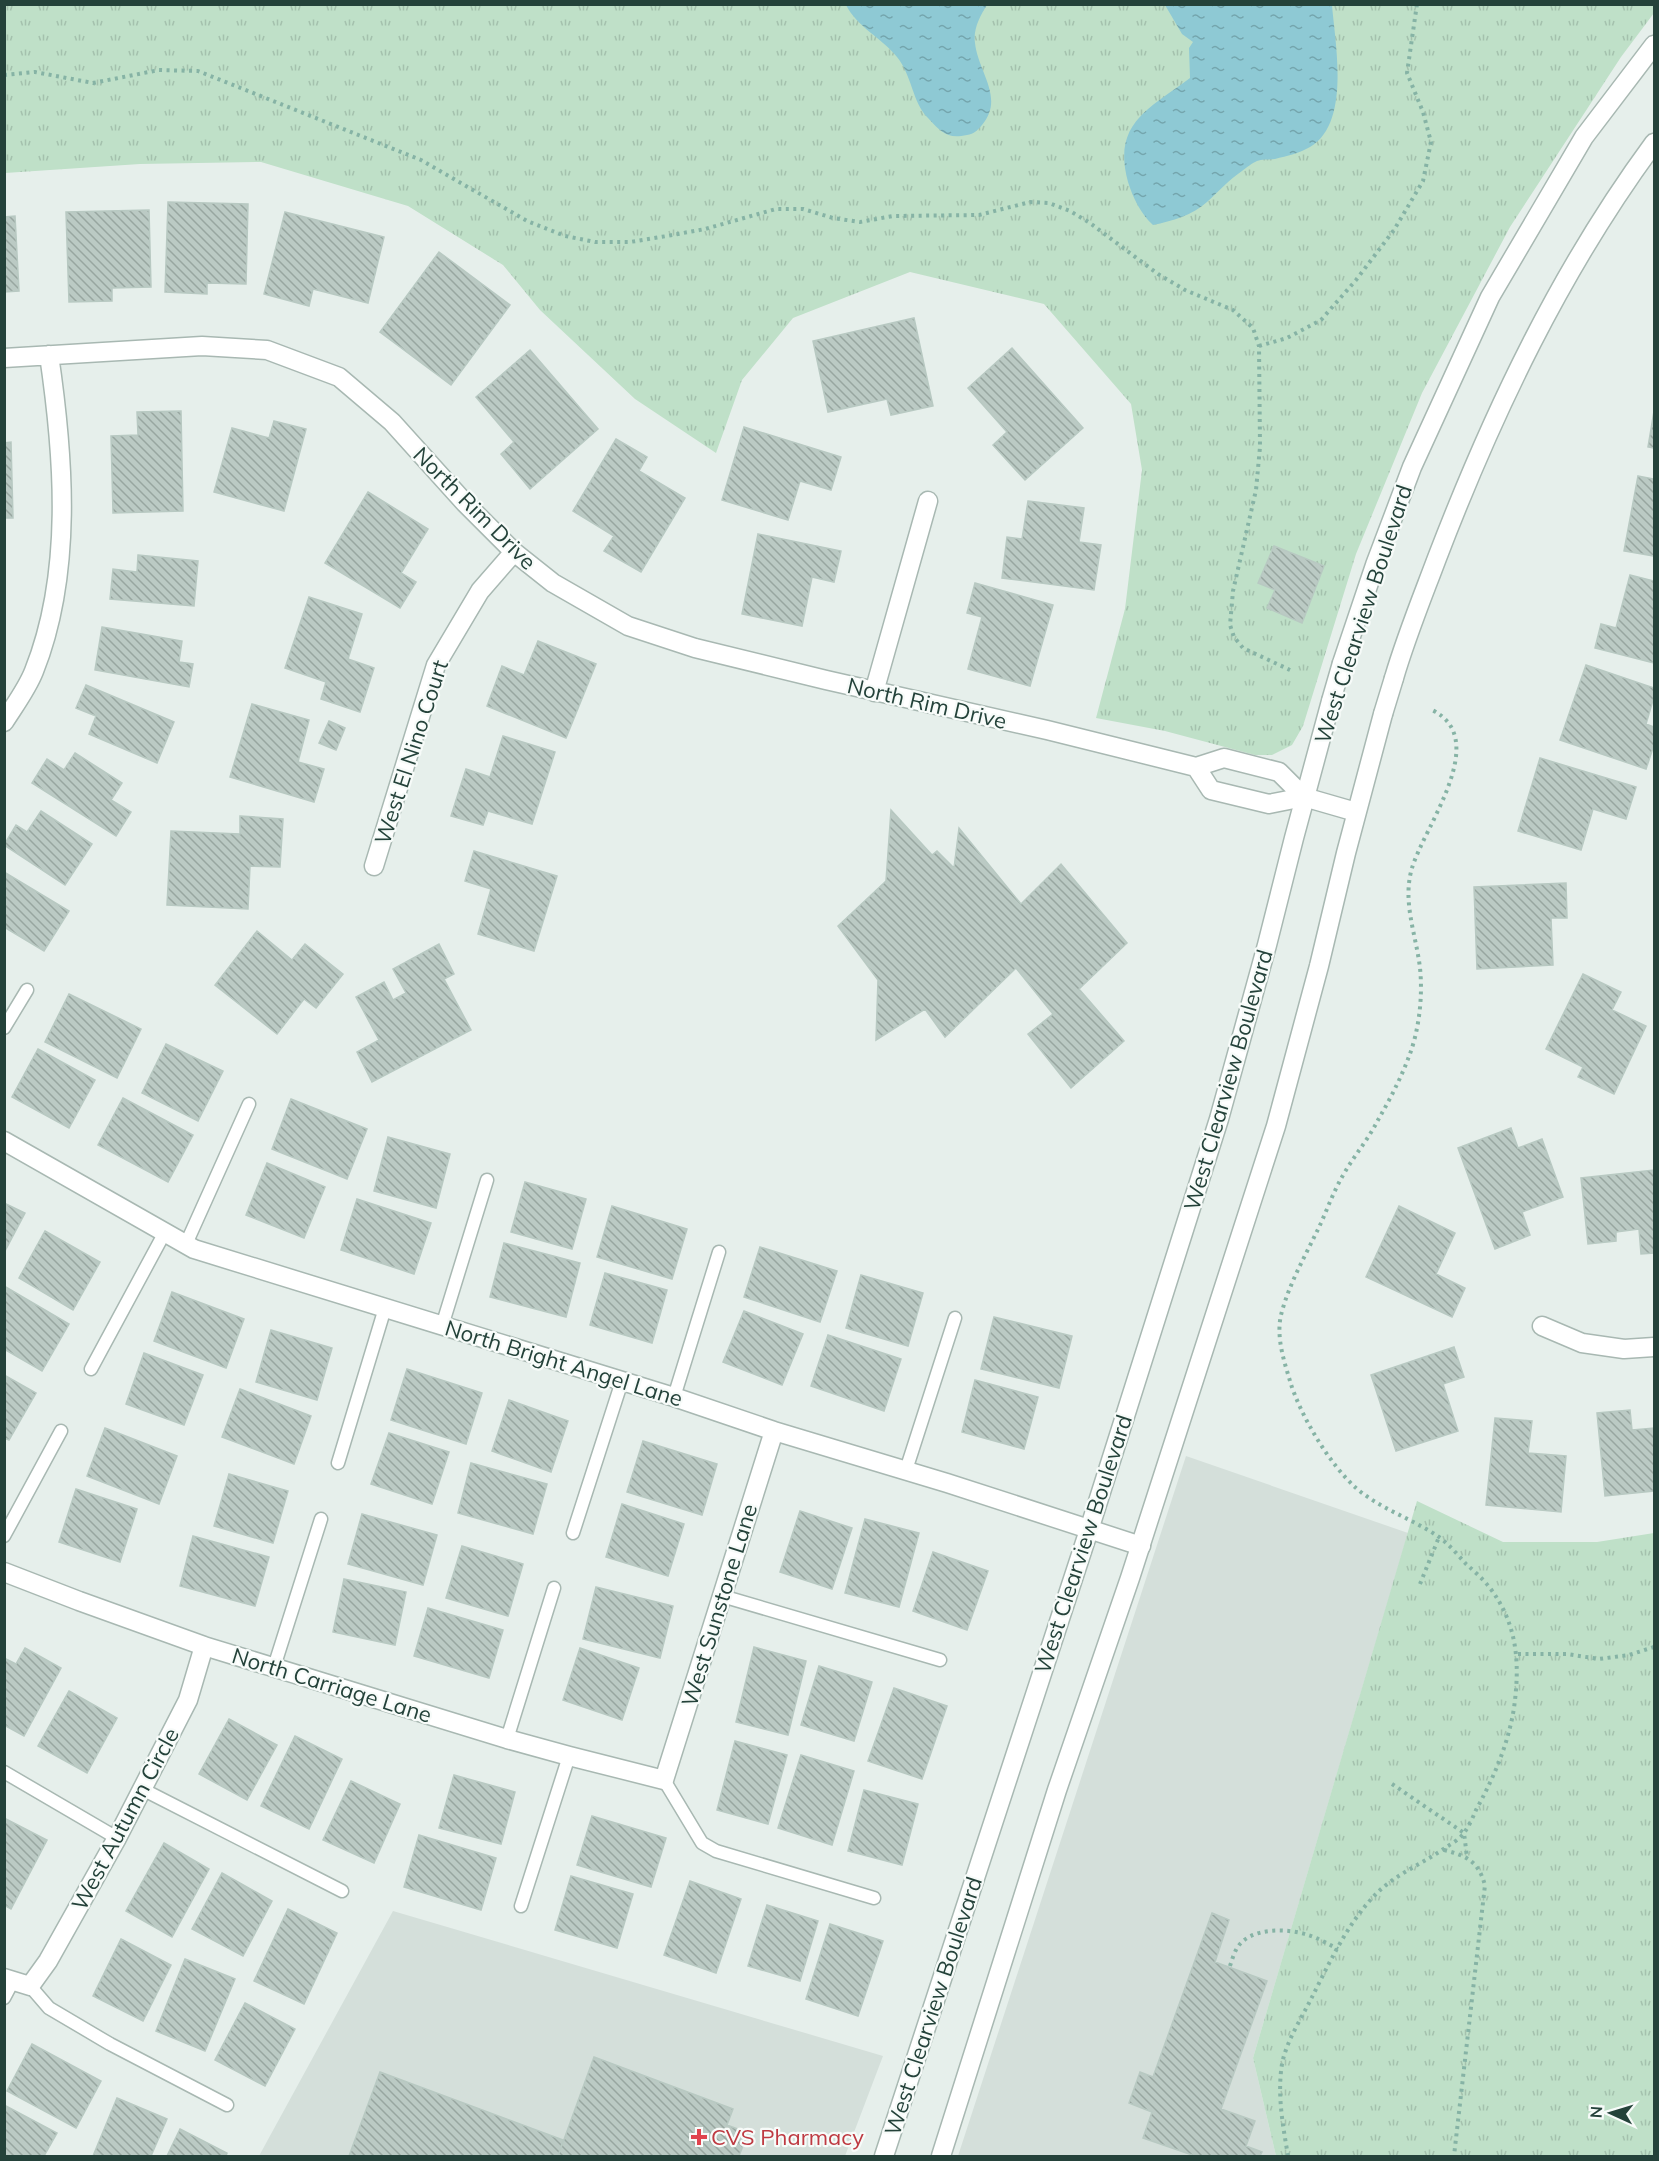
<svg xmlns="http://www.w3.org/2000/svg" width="1659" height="2161" viewBox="0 0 1659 2161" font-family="Mulish,sans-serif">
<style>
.built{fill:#d4dfda}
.grass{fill:url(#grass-tufts)}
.water{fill:url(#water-ripples)}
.building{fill:url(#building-back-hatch);stroke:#b8c9c2;stroke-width:1.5}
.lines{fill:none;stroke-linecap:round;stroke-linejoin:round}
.service-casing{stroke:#a8b8b2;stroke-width:15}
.minor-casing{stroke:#a8b8b2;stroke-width:21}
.tertiary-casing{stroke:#a8b8b2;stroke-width:21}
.path{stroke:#86b3a5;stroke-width:4;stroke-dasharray:3 4.5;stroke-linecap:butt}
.service{stroke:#fff;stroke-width:12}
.minor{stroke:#fff;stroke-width:18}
.tertiary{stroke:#fff;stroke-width:18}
.tertiary-bridge-casing{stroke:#a8b8b2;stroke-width:21;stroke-linecap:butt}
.tertiary-bridge{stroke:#fff;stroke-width:18}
.health-dot{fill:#e0444e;stroke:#f7fbf9;stroke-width:2}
.labels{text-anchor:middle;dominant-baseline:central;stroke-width:4.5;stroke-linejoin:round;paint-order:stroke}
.street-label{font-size:22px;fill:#24423a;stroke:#f7fbf9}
.health-label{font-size:22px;fill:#be3a42;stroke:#f7fbf9;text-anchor:start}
</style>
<defs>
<pattern id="grass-tufts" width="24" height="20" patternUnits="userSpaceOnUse" patternTransform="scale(1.5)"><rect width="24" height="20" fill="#bfe0c8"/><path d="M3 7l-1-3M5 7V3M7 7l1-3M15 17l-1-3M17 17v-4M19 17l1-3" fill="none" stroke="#a4c1ad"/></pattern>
<pattern id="water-ripples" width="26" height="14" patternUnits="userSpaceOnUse" patternTransform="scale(1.5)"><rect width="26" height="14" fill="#8ec9d4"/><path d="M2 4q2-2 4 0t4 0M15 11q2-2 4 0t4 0" fill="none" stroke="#74a5ad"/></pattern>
<pattern id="building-back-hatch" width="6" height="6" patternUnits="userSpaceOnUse" patternTransform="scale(1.5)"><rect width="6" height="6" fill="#bbcac4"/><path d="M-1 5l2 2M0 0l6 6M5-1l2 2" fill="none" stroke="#98a6a0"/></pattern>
</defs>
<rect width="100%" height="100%" fill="#e6efeb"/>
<path class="built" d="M 1186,1456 L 1408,1533 L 1253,2058 L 1276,2156 L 958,2156 Z
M 393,1911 L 883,2056 L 845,2156 L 259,2156 Z"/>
<path class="grass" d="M 5,5 L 1654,5 L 1654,13 L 1621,57 L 1510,227 L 1422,393 L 1356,554 L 1303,726 L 1292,745 L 1272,755 L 1255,755 L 1165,731 L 1096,718 L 1125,609 L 1142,470 L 1131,404 L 1044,304 L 910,272 L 793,318 L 742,380 L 716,453 L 635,399 L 540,310 L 503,265 L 408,206 L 261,162 L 140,164 L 5,173 Z
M 1417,1501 L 1503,1542 L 1597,1542 L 1654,1533 L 1654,2156 L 1276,2156 L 1253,2058 Z"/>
<path class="water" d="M 846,5 L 987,5 C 980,16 973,29 975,43 C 978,72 1005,98 982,125 C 978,130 974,134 967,135 C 947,139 942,133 928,118 C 912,102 912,75 897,57 C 882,38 857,27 846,5 Z
M 1165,5 L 1332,5 C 1335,43 1351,123 1310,147 C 1300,153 1287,156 1275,159 C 1269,160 1263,159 1257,161 C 1252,163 1246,168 1242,171 C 1229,180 1219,191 1207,202 C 1193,215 1172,221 1153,225 C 1141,214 1133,198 1128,182 C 1112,123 1149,109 1190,78 L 1189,48 L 1193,42 L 1182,34 Z"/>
<path class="building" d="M 168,202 L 248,204 L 246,284 L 207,283 L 207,294 L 165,292 Z
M 149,210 L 151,287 L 112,288 L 112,301 L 69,302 L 66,212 Z
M 285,212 L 384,237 L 368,303 L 313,289 L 309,306 L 264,294 Z
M 15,216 L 19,291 L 4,292 L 4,217 Z
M 439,252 L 510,305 L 451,385 L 380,332 Z
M 914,318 L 933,406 L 891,415 L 887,399 L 828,412 L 813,341 Z
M 1012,348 L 1083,428 L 1025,480 L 993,445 L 1007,432 L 968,388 Z
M 530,350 L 598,429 L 530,489 L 501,454 L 514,442 L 476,397 Z
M 181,411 L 183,511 L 113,513 L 111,436 L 138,435 L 137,412 Z
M 1654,411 L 1654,448 L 1648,447 Z
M 274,421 L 306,429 L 284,511 L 214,492 L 232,428 L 269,438 Z
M 744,427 L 841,457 L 831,490 L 800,481 L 788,520 L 722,500 Z
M 616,439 L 647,457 L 639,471 L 685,498 L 641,572 L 604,551 L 614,536 L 573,511 Z
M 11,442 L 13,518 L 4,518 L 4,443 Z
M 1638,476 L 1654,479 L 1654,556 L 1624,551 Z
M 368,492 L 428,529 L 401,573 L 416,582 L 400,608 L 325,563 Z
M 1028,501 L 1084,508 L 1079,542 L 1101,545 L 1094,590 L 1002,578 L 1007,537 L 1022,539 Z
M 758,534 L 841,551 L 834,582 L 812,577 L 802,626 L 742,614 Z
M 1274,546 L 1324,566 L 1302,623 L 1267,608 L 1275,590 L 1258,583 Z
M 138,555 L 198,561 L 194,606 L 110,599 L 113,569 L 137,572 Z
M 1630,575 L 1654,581 L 1654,663 L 1595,648 L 1601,624 L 1616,628 Z
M 975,583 L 1053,605 L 1030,686 L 968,669 L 982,617 L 967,613 Z
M 309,597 L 362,614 L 348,659 L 374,668 L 360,712 L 321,699 L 326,682 L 285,668 Z
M 102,627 L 182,641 L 179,662 L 193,664 L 189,687 L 95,670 Z
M 538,641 L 596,664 L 566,738 L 487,706 L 502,666 L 524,675 Z
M 1586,665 L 1654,688 L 1654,697 L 1646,724 L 1654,727 L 1654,745 L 1646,769 L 1560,740 Z
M 86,685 L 174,722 L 157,763 L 89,734 L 96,716 L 76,708 Z
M 252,704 L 309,720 L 298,762 L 324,769 L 314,802 L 230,777 Z
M 329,721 L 345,728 L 336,750 L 319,743 Z
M 503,736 L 555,752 L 532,824 L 488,811 L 483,825 L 451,816 L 466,769 L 490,777 Z
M 75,753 L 122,783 L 111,800 L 131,812 L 116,836 L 32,783 L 47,759 L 64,770 Z
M 1540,758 L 1636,787 L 1626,819 L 1593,809 L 1581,850 L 1518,831 Z
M 891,810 L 932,855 L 937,851 L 954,868 L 959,828 L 1021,904 L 1061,864 L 1127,943 L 1079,989 L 1124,1041 L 1071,1088 L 1028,1034 L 1053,1014 L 1016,968 L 945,1037 L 925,1009 L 876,1040 L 878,980 L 838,926 L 886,881 Z
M 41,811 L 92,844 L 65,885 L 4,845 L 16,825 L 27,832 Z
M 240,816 L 283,819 L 280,867 L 250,866 L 248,909 L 167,905 L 171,831 L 240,834 Z
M 474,851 L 557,876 L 534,951 L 478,934 L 491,889 L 465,881 Z
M 4,872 L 69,911 L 44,951 L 4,927 Z
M 1566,883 L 1567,918 L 1551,918 L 1553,965 L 1477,969 L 1474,887 Z
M 257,931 L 292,960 L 305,944 L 343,974 L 316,1008 L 304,999 L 277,1034 L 215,985 Z
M 439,944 L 454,974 L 444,979 L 471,1030 L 372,1082 L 357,1052 L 379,1040 L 356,997 L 384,982 L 393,1000 L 406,993 L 393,969 Z
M 1583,974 L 1621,992 L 1612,1010 L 1646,1026 L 1614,1094 L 1578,1077 L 1583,1067 L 1546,1049 Z
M 69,994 L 141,1029 L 117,1078 L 45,1042 Z
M 166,1044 L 223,1071 L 198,1121 L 142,1093 Z
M 38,1049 L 95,1080 L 69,1128 L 12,1097 Z
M 123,1098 L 193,1135 L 168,1182 L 98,1145 Z
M 291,1099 L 367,1129 L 347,1179 L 272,1149 Z
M 1511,1128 L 1518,1148 L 1542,1139 L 1563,1197 L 1522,1212 L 1530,1235 L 1495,1249 L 1458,1148 Z
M 388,1137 L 450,1154 L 436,1208 L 374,1191 Z
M 267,1163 L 325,1187 L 304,1238 L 246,1215 Z
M 1654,1170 L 1654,1253 L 1641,1254 L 1639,1229 L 1616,1232 L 1616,1241 L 1588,1244 L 1581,1178 Z
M 525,1182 L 586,1199 L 572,1249 L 511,1232 Z
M 357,1199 L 431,1223 L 414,1274 L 341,1250 Z
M 4,1203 L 25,1213 L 4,1253 Z
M 612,1206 L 687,1229 L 672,1279 L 597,1257 Z
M 1399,1206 L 1455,1233 L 1436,1274 L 1465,1288 L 1452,1317 L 1366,1277 Z
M 45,1231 L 100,1262 L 73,1310 L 19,1278 Z
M 504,1243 L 580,1263 L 566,1317 L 490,1297 Z
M 760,1247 L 837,1271 L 820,1322 L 744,1297 Z
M 605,1273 L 667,1290 L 652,1343 L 590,1325 Z
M 861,1275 L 923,1293 L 908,1346 L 846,1328 Z
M 4,1286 L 69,1324 L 42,1371 L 4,1349 Z
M 172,1292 L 244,1319 L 226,1368 L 154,1341 Z
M 744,1311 L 803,1334 L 782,1385 L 723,1362 Z
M 994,1317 L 1072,1336 L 1059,1388 L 981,1369 Z
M 271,1330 L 332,1348 L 317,1400 L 256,1382 Z
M 828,1335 L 901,1359 L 884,1411 L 811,1386 Z
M 1454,1347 L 1464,1377 L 1443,1384 L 1458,1431 L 1396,1451 L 1371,1375 Z
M 144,1353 L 203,1375 L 184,1425 L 126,1404 Z
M 407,1369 L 482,1393 L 466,1444 L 391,1420 Z
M 4,1375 L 36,1393 L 9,1440 L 4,1438 Z
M 975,1380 L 1038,1397 L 1024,1449 L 962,1432 Z
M 240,1389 L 311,1416 L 294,1464 L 222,1437 Z
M 509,1400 L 568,1421 L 551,1472 L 492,1451 Z
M 1630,1410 L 1632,1430 L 1654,1428 L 1654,1491 L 1605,1496 L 1597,1413 Z
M 1495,1418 L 1532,1421 L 1528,1453 L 1566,1456 L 1561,1512 L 1486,1505 Z
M 105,1428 L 177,1456 L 159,1504 L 87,1476 Z
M 389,1433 L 449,1452 L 432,1504 L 371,1484 Z
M 643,1441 L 717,1464 L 702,1515 L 627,1492 Z
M 471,1463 L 547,1484 L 533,1534 L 458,1513 Z
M 229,1474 L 288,1491 L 273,1543 L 214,1526 Z
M 76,1489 L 137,1509 L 120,1562 L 59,1542 Z
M 622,1504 L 684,1524 L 668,1576 L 606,1557 Z
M 800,1511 L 852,1528 L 832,1589 L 780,1572 Z
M 362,1514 L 437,1535 L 423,1585 L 348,1564 Z
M 865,1519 L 919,1533 L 899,1607 L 845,1593 Z
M 193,1536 L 269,1557 L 255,1606 L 180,1586 Z
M 462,1546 L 523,1564 L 508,1616 L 446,1598 Z
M 933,1552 L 988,1571 L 967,1630 L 913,1611 Z
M 344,1579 L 406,1592 L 395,1645 L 333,1632 Z
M 596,1587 L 673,1606 L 660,1658 L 583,1639 Z
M 428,1608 L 503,1630 L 489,1678 L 414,1656 Z
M 754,1647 L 806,1661 L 788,1735 L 736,1722 Z
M 25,1648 L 61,1668 L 24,1736 L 4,1725 L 4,1658 L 16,1664 Z
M 580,1648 L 639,1668 L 622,1720 L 563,1700 Z
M 819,1666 L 872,1682 L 854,1741 L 801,1725 Z
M 894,1688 L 947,1706 L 922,1779 L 868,1761 Z
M 69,1691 L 117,1718 L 87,1773 L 38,1746 Z
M 229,1719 L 277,1745 L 247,1800 L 199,1774 Z
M 295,1736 L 342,1759 L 309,1829 L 261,1806 Z
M 735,1741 L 787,1755 L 768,1824 L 717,1810 Z
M 801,1755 L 854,1771 L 832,1845 L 778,1828 Z
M 454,1775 L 515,1792 L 501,1844 L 439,1828 Z
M 351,1781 L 400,1804 L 374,1863 L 323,1840 Z
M 864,1790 L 918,1804 L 902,1865 L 848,1851 Z
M 592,1816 L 666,1838 L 651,1887 L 577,1865 Z
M 4,1818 L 47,1840 L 11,1909 L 4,1905 Z
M 419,1835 L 496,1858 L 481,1910 L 404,1887 Z
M 164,1843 L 209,1869 L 172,1937 L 126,1911 Z
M 222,1873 L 272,1901 L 243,1956 L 192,1929 Z
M 571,1876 L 633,1894 L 617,1948 L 555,1930 Z
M 690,1881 L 741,1899 L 716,1973 L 664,1955 Z
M 767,1905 L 818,1921 L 800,1981 L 748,1966 Z
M 288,1909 L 337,1933 L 304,2004 L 254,1981 Z
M 1212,1913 L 1229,1920 L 1215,1962 L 1267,1981 L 1221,2109 L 1255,2121 L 1246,2146 L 1262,2152 L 1260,2156 L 1195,2156 L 1143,2138 L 1152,2112 L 1129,2103 L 1140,2072 L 1153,2077 Z
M 830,1924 L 883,1941 L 858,2016 L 806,1999 Z
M 121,1939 L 171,1965 L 143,2021 L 93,1996 Z
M 185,1959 L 235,1979 L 205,2051 L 156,2031 Z
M 245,2003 L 295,2029 L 265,2086 L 215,2060 Z
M 32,2044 L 101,2081 L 76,2128 L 7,2091 Z
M 594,2057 L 733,2109 L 727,2125 L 748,2133 L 739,2156 L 714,2155 L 714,2156 L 558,2156 Z
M 380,2072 L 563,2140 L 558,2156 L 349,2156 Z
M 117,2098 L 167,2119 L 151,2156 L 93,2156 Z
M 4,2105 L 57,2133 L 44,2156 L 4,2156 Z
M 180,2129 L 227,2153 L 226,2156 L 167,2156 Z"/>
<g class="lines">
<g class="service-casing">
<path id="service" d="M 4,1028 L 27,990
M 186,1244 L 249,1104
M 442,1326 L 487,1180
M 91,1369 L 165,1232
M 674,1397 L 719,1252
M 338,1463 L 385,1308
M 906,1470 L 955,1318
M 573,1533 L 622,1381
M 4,1536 L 61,1431
M 722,1596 L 940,1660
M 274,1667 L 321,1519
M 507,1739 L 554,1588
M 4,1772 L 117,1838
M 664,1780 L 702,1843 L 716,1851 L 874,1898
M 142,1789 L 342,1891
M 521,1906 L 569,1756
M 30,1986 L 49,2008 L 110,2044 L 227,2105
M 4,1998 L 13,1981"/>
</g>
<g class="minor-casing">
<path id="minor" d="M 4,358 L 202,346 L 267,350 L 339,377 L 392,422 L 465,503 L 514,552 L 553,583 L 628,626 L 695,648 L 826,680 L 1047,730 L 1196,767 L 1224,758 L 1279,772 L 1304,797
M 874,692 L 928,501
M 4,722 C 14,706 27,689 34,671 C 73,573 64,457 49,355
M 1196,767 L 1211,790 L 1269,804 L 1304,797 L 1356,812
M 374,866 L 436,665 L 480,591 L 514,552
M 4,1141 L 194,1249 L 674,1397 L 774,1431 L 947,1483 L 1141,1546
M 1542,1326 L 1582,1343 L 1624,1349 L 1654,1347
M 4,1572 L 79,1601 L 204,1646 L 507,1739 L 569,1756 L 664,1780 L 774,1431
M 4,1978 L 30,1986 L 48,1961 L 117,1838 L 188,1700 L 204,1646"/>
</g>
<g class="tertiary-casing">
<path id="tertiary" d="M 1342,663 L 1375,565 L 1412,467 L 1490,297 L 1584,137 L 1654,45
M 1394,678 C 1406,637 1422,598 1437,558 C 1493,412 1561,269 1654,143
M 884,2156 L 1089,1530 L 1219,1119 L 1267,945 L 1294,838 L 1331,701
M 941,2156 L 1057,1790 L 1130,1578 L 1276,1126 L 1319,966 L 1346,853 L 1383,714"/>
</g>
<path class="path" d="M 4,75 L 35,72 L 93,83 L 159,70 L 198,71 L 421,160 L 527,221 L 565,236 L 595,242 L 630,242 L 667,236 L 705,229 L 776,209 L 803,209 L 833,218 L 860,222 L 893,216 L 979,215 L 1030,202 L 1049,203 L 1070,211 L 1090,223 L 1158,274 L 1185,290 L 1233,310 L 1253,328 L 1259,346 L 1260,447 L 1256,490 L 1233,591 L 1230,625 L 1234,637 L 1243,648 L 1290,670
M 1259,346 L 1287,338 L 1321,320 L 1356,280 L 1394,230 L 1423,181 L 1431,142 L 1423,112 L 1407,73 L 1417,4
M 1420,1584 L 1439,1537
M 1518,1654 L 1567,1654 L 1599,1659 L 1629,1655 L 1654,1647
M 1392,1784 L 1464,1833 L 1467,1857
M 1444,1850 C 1467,1856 1478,1861 1485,1885 L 1454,2156
M 1230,1966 C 1232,1960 1234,1953 1237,1948 C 1250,1927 1287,1928 1308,1935 C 1318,1938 1328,1944 1338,1949
M 1288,2156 C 1283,2126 1277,2095 1282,2064 C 1286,2043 1299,2022 1309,2003 C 1328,1966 1346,1925 1375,1895 C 1394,1875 1422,1864 1445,1848 C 1451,1844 1460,1839 1464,1833 C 1469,1826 1473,1817 1476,1810 C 1494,1777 1508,1745 1514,1708 C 1520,1664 1518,1625 1490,1588 C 1483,1579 1474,1571 1466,1564 C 1457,1554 1447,1542 1436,1535 C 1410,1518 1379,1508 1356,1488 C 1330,1465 1300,1415 1290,1381 C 1284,1361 1276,1337 1281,1315 C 1289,1283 1307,1253 1321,1223 C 1328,1207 1334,1191 1342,1177 C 1353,1157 1368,1140 1378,1120 C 1389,1101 1400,1080 1408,1059 C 1419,1032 1423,997 1420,968 C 1416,934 1402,902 1412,868 C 1424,827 1492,739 1432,710"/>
<use href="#service" class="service"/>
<use href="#minor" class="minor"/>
<use href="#tertiary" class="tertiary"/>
<g class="tertiary-bridge-casing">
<path id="tertiary-bridge" d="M 1331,701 L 1342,663
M 1383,714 L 1394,678"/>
</g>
<use href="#tertiary-bridge" class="tertiary-bridge"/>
</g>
<path class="health-dot" d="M696 2128h6v6h6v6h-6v6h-6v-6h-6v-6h6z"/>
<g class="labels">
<g class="street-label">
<text transform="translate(475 508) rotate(45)">North Rim Drive</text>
<text transform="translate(1363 614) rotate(-72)">West Clearview Boulevard</text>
<text transform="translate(927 703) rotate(13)">North Rim Drive</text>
<text transform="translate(411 752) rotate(-72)">West El Nino Court</text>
<text transform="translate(1228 1080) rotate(-74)">West Clearview Boulevard</text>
<text transform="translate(564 1363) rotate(17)">North Bright Angel Lane</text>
<text transform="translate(1083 1544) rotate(-72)">West Clearview Boulevard</text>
<text transform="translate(719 1605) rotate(-73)">West Sunstone Lane</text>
<text transform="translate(332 1685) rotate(17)">North Carriage Lane</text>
<text transform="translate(125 1819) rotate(-62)">West Autumn Circle</text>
<text transform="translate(933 2006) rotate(-72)">West Clearview Boulevard</text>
</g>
<g class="health-label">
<text x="711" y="2137">CVS Pharmacy</text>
</g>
</g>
<rect width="1659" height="2161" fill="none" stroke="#24423a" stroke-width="12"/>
<g transform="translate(1611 2113) rotate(274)" stroke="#f7fbf9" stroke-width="4.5" paint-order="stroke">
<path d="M0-4.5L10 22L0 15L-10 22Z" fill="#24423a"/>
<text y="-9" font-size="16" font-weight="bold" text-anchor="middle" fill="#24423a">N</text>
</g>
</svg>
